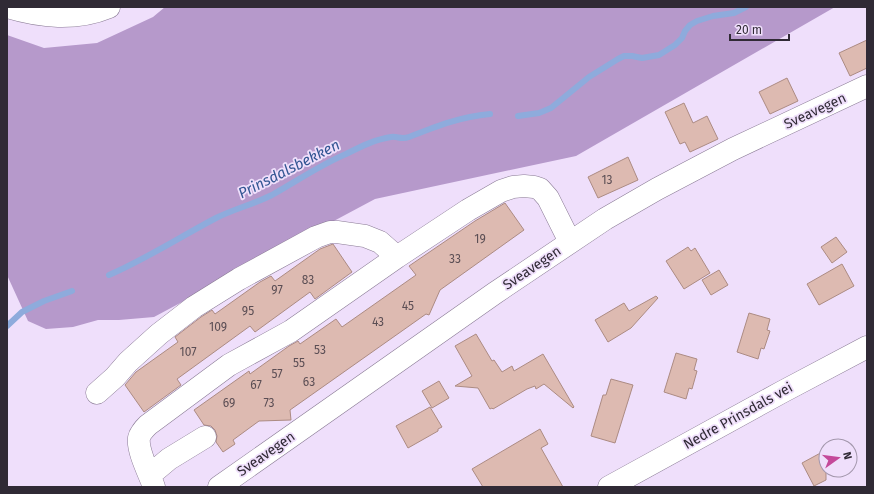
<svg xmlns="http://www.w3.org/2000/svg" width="874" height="494" viewBox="0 0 874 494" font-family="'Fira Sans',sans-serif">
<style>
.forest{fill:#b699cb}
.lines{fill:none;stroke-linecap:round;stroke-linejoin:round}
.stream{stroke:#8eabdc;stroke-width:6}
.building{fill:#ddbab1;stroke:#ac8b83}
.minor-casing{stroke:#8a7b95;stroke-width:23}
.major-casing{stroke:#8a7b95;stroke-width:23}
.minor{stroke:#fff;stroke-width:22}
.major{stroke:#fff;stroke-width:22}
.labels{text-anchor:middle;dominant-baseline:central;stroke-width:3.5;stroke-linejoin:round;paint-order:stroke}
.number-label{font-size:12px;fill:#5b4e54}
.street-label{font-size:14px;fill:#302a35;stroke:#efdffb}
.water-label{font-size:15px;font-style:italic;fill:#325592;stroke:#efdffb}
</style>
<rect width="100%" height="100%" fill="#efdffb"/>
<path class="forest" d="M 165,7 L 835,7 L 576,156 L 375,199 L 154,317 L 119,320 L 98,320 L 73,327 L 46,329 L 28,321 L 7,275 L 7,35 L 44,48 L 97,43 L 153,17 Z"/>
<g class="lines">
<path class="stream" d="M 518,116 L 539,113 L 551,108 L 589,77 L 618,59 L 624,56 L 632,56 L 642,58 L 659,55 L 675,45 L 682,38 L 685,31 L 690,25 L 697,21 L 713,16 L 734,13 L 746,7
M 109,275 C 146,259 180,237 216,218 C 234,209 254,204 272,195 C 297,181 320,165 346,154 C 360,147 376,139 391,137 C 398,136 401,140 409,137 C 437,126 459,117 490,114
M 7,326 L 22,312 L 44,301 L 72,291"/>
</g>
<path class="building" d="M 867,40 L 867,68 L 850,76 L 839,53 Z
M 787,78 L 798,101 L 770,114 L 759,92 Z
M 684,103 L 693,123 L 707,116 L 718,139 L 690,152 L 685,142 L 680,144 L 665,112 Z
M 628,157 L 638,180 L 598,198 L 588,177 Z
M 505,203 L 524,230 L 440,290 L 429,315 L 426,314 L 290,410 L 291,420 L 259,421 L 233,440 L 235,444 L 223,452 L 216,442 L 217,436 L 215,430 L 211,426 L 204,425 L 194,410 L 249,371 L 250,374 L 289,346 L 298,341 L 300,344 L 336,319 L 342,327 L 416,275 L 409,266 L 475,221 Z
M 836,237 L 847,252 L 832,263 L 821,247 Z
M 333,244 L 352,272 L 315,299 L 310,292 L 255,332 L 250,326 L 177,379 L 181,385 L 144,412 L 125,385 L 136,372 L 178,342 L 175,337 L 201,317 L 212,310 L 215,314 L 260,282 L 271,276 L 275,281 L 320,249 Z
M 688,247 L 691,251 L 695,248 L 710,273 L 684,289 L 666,261 Z
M 842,264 L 854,286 L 819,305 L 807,284 Z
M 719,270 L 728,285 L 711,295 L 702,280 Z
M 656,296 L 658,298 L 631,328 L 608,342 L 595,320 L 624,303 L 629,311 Z
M 749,313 L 770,319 L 767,330 L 770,331 L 764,349 L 761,348 L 758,359 L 737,352 Z
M 476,334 L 492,361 L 494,360 L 502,372 L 512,366 L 514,371 L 543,354 L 574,407 L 573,408 L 544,384 L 536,389 L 535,386 L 527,389 L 493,409 L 492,408 L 490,409 L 478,388 L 455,386 L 472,376 L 455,346 Z
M 676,353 L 697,359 L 694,370 L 697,371 L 692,389 L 689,388 L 686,399 L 664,392 Z
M 611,379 L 633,385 L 615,443 L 591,436 L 603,395 L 606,395 Z
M 439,381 L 449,398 L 432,408 L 422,391 Z
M 430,407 L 442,427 L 438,429 L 438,431 L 408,448 L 396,426 Z
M 540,429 L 548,444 L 541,448 L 563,487 L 483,487 L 472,469 Z
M 826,450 L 826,480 L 814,486 L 802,463 Z"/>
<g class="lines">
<g class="minor-casing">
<path id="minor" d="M 7,7 C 41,17 75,21 109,7
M 97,393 L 115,377 L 128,362 L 159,334 L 194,307 L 239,279 L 316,237 L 330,232 L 337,232 L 365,236 L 380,242 L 397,257
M 150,475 L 169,459 L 205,437
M 154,487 C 150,475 137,451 139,438 C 140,433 144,429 148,425 L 229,365 L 291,331 L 397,257 L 468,210 L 501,191 L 513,187 L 524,186 L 534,187 L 540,189 L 548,198 L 570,242
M 219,487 L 495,293 L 605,219 L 657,189 L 733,149 L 867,86"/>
</g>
<g class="major-casing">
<path id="major" d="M 609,487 L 782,392 L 867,347"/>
</g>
<use href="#minor" class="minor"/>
<use href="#major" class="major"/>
</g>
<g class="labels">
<g class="number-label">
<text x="607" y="180">13</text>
<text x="480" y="239">19</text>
<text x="455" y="259">33</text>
<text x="308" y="280">83</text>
<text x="277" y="290">97</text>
<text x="408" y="306">45</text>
<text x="248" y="311">95</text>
<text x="378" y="322">43</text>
<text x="218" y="327">109</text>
<text x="320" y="350">53</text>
<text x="188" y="352">107</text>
<text x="299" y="363">55</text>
<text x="277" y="374">57</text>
<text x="309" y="382">63</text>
<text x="256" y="385">67</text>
<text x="229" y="403">69</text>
<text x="269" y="403">73</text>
</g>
<g class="street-label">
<text transform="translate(815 111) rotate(-25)">Sveavegen</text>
<text transform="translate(532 268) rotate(-34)">Sveavegen</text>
<text transform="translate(738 416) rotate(-29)">Nedre Prinsdals vei</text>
<text transform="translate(266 454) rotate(-35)">Sveavegen</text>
</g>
<g class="water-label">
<text transform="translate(289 169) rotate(-27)">Prinsdalsbekken</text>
</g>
</g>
<rect width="874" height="494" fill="none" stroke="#302a35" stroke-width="16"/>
<g transform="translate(838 458) rotate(76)"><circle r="19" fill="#efdffb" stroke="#a397ac"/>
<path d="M0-3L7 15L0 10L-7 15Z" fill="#c4499a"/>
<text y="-6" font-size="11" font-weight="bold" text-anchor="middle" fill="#302a35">N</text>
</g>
<path d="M730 34v6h59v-6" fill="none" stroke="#302a35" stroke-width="2"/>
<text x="736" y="34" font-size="12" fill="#302a35" stroke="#efdffb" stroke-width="3" paint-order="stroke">20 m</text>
</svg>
